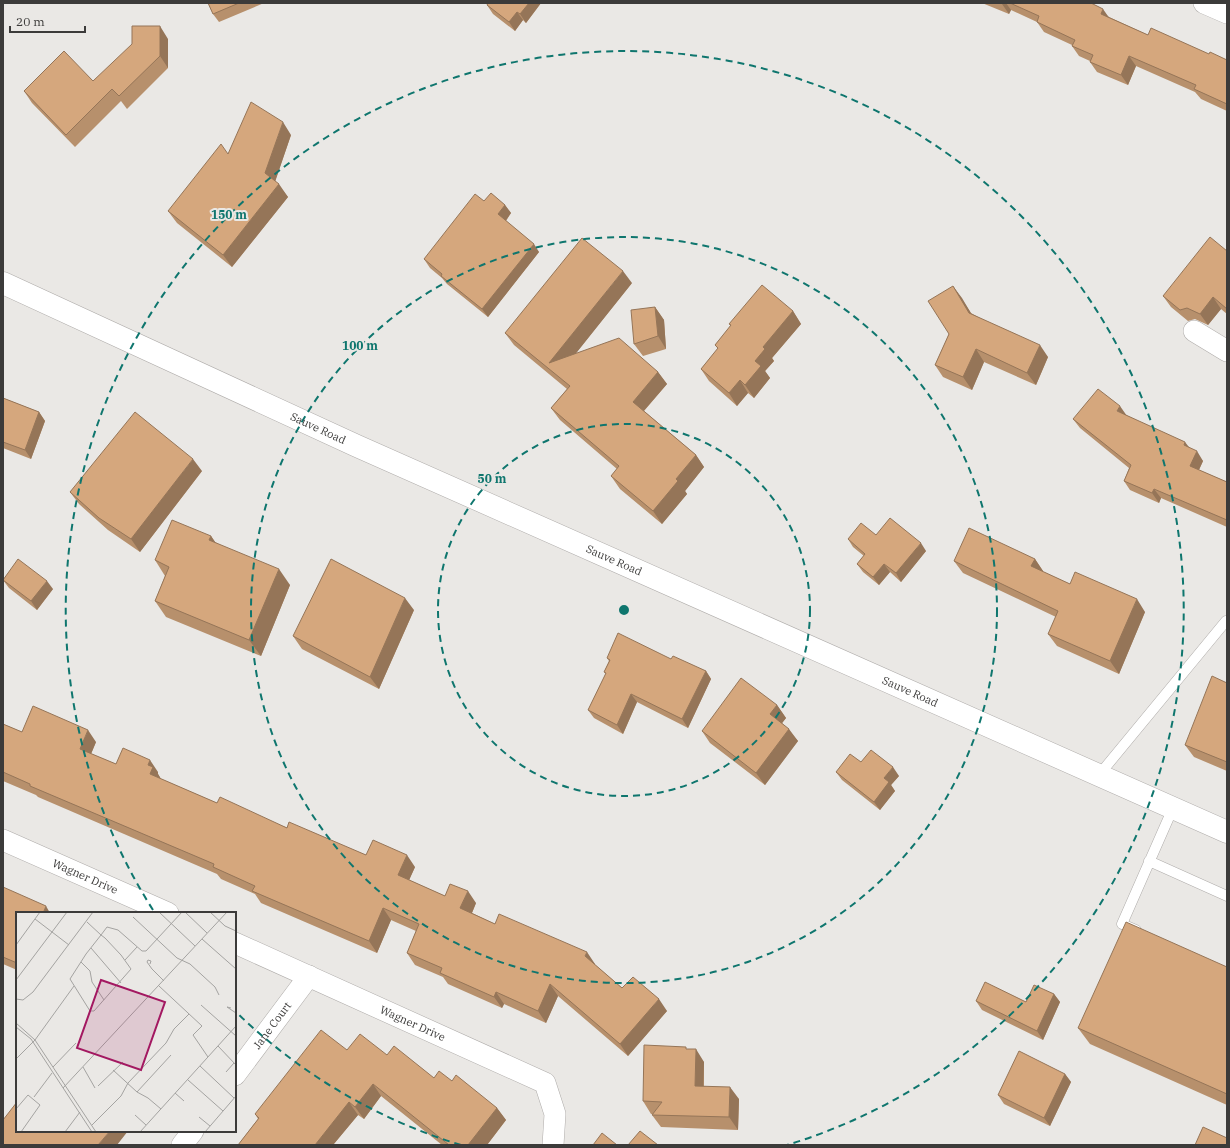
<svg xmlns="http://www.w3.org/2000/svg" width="1230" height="1148" viewBox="0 0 1230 1148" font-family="'IBM Plex Serif',serif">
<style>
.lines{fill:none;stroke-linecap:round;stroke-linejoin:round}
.lane-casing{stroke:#afacaa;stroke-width:11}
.street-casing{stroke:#afacaa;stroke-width:22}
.secondary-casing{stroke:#afacaa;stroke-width:23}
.lane{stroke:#fff;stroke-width:10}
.street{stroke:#fff;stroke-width:21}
.secondary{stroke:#fff;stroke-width:22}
.wall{fill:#b7906c}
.shaded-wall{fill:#957558}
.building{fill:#d5a77d;stroke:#957558}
.ring{fill:none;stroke:#0f766e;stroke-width:2;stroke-dasharray:7 5}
.labels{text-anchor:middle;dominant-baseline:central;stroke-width:4;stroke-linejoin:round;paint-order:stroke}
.street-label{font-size:11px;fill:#3c3b3a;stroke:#eae8e5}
.inset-road{fill:none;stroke:#a4a3a1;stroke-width:1}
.view{fill:#a31861;fill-opacity:0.15;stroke:#a31861;stroke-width:2}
.inset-edge{fill:none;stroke:#3c3b3a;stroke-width:2}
.centre{fill:#0f766e;stroke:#eae8e5;stroke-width:2}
.ring-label{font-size:12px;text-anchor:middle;font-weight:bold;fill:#0f766e;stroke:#eae8e5;stroke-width:4;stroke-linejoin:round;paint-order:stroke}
</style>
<rect width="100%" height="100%" fill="#eae8e5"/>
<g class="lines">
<g class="lane-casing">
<path id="lane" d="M 1099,775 L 1226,621
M 1149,861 L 1227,896
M 1136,930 L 1122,924 L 1173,808"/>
</g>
<g class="street-casing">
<g id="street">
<path d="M 1204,3 L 1227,13"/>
<path d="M 1194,331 L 1227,351"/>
<path id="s1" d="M 3,840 L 168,913"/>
<path id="s2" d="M 235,943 L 545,1083 L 555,1114 L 553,1145"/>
<path id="s3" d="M 235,1075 L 309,976"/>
<path d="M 182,1145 L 193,1131"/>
</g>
</g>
<g class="secondary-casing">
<g id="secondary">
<path id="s4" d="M 3,283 L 357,446 L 1227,832"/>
</g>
</g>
<use href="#lane" class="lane"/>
<use href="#street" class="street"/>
<use href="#secondary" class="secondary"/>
</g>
<path class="wall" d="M 208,3 L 264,3 L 219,22 L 213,14 Z
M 488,3 L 541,3 L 526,23 L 523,20 L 515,31 L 493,14 L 487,5 Z
M 982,3 L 1091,3 L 1109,17 L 1148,35 L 1227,60 L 1227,111 L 1201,99 L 1195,92 L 1136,66 L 1128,85 L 1097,72 L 1090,62 L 1090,61 L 1079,56 L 1072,46 L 1072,45 L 1044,32 L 1037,22 L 1011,10 L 1009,14 Z
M 168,39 L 168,68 L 127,109 L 121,101 L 75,147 L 32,103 L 24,91 L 93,81 Z
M 291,135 L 275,181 L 288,197 L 232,267 L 177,223 L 168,211 L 228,154 Z
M 484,201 L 505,205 L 511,213 L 506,221 L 539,252 L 488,317 L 447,284 L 442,278 L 430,268 L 424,259 Z
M 1227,251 L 1227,314 L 1221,309 L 1208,325 L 1195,319 L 1188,321 L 1171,307 L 1163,296 Z
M 632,283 L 575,354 L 658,372 L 667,384 L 644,411 L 696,455 L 704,467 L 685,491 L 687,494 L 662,524 L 620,489 L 611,476 L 617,469 L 560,420 L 551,408 L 567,389 L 514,345 L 505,333 Z
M 953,286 L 971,313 L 1048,357 L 1036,385 L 984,362 L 972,390 L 943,377 L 935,365 L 949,334 Z
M 655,307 L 664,320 L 666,349 L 643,356 L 634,344 Z
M 793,311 L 801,324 L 772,358 L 774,361 L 765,371 L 770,378 L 754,398 L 748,393 L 737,406 L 709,381 L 701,369 L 718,349 L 715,345 L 731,326 L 729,324 Z
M 3,398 L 39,412 L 45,421 L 31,459 L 3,448 Z
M 1126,415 L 1190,448 L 1203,461 L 1199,470 L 1227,482 L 1227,527 L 1161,498 L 1159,503 L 1130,490 L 1124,481 L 1129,468 L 1080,428 L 1073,419 Z
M 202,471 L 140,552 L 108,530 L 79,504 L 70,492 Z
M 876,535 L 926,551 L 901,582 L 890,572 L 879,585 L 863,572 L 857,564 L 864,556 L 853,547 L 848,539 Z
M 211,536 L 215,542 L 290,585 L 261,656 L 166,617 L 155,601 L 165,576 L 155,560 Z
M 1035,559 L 1043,571 L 1043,572 L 1070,584 L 1145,612 L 1119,674 L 1057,646 L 1048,634 L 1056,617 L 963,573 L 954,561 Z
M 3,580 L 53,589 L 37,610 L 9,588 Z
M 414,610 L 379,689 L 302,649 L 293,636 Z
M 607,658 L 671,659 L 706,671 L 711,679 L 688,728 L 637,702 L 623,734 L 594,718 L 588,710 L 606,674 L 604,672 L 609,661 Z
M 1227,683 L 1227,771 L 1194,757 L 1185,745 Z
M 777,705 L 786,718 L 782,723 L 798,741 L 765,785 L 710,743 L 702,731 Z
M 3,724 L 22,732 L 96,742 L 91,754 L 116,764 L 158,772 L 158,774 L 161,779 L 217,803 L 366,855 L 415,867 L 409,880 L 445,896 L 476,903 L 472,913 L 495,924 L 595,964 L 595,965 L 622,988 L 667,1011 L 628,1056 L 558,996 L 546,1023 L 504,1004 L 502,1008 L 448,984 L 443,977 L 415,965 L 407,953 L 416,931 L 391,920 L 377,953 L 261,903 L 255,894 L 221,879 L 217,874 L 38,797 L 36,795 L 3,781 Z
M 861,762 L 899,776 L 891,785 L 895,791 L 880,810 L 842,780 L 836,772 Z
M 3,887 L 17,913 L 17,970 L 3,964 Z
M 1227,967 L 1227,1105 L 1090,1044 L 1078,1028 Z
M 1054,994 L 1060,1002 L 1043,1040 L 982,1010 L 976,1001 L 1026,1002 Z
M 688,1049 L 704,1062 L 704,1086 L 739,1099 L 738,1130 L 661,1127 L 652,1115 L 653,1114 L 651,1114 L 643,1101 Z
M 347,1050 L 387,1055 L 434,1078 L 452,1081 L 497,1108 L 506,1120 L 487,1145 L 442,1145 L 381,1096 L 364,1119 L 358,1115 L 333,1145 L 238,1145 L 258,1119 L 255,1114 Z
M 1065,1074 L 1071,1082 L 1050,1126 L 1004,1104 L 998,1095 Z"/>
<path class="shaded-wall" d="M 529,3 L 541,3 L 526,23 L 520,14 Z
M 1002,3 L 1006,3 L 1011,10 L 1009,14 L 1002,4 Z
M 1103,9 L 1110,19 L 1101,14 Z
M 517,12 L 523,20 L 515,31 L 509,22 Z
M 160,26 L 168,39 L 168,68 L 160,56 Z
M 1129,56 L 1136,66 L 1128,85 L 1121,75 Z
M 283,122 L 291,135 L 274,185 L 265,173 Z
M 279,184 L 288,197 L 232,267 L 223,255 Z
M 505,205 L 511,213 L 504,223 L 498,214 Z
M 534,244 L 539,252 L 488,317 L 482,309 Z
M 623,271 L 632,283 L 558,376 L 549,363 Z
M 953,286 L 962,298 L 978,325 L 969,313 Z
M 1213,297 L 1221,309 L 1208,325 L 1200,314 Z
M 655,307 L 664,320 L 666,349 L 658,336 Z
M 793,311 L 801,324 L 772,358 L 774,361 L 765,371 L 770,378 L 754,398 L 745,385 L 755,361 L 763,347 Z
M 1040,345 L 1048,357 L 1036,385 L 1027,373 Z
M 976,349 L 984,362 L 972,390 L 963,377 Z
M 658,372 L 667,384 L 641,414 L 633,402 Z
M 740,380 L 748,393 L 737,406 L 729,393 Z
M 1120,406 L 1127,416 L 1117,411 Z
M 39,412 L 45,421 L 31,459 L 25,450 Z
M 1185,442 L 1192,451 L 1184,445 Z
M 1197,451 L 1203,461 L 1196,476 L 1190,466 Z
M 696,455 L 704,467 L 685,491 L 687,494 L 662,524 L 653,511 L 676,479 Z
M 193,459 L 202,471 L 140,552 L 131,539 Z
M 1154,489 L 1161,498 L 1159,503 L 1152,493 Z
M 211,536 L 222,552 L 209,540 Z
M 921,543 L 926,551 L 901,582 L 896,573 Z
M 1035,559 L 1043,571 L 1040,578 L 1031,566 Z
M 884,564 L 890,572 L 879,585 L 873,577 Z
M 279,569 L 290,585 L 261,656 L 249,640 Z
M 47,581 L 53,589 L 37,610 L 31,601 Z
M 405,598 L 414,610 L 379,689 L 370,677 Z
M 1137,599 L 1145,612 L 1119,674 L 1110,661 Z
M 706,671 L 711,679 L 688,728 L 682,719 Z
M 631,694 L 637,702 L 623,734 L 617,725 Z
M 777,705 L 786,718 L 779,727 L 770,714 Z
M 789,729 L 798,741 L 765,785 L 756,773 Z
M 88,730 L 96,742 L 88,761 L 80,749 Z
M 150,760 L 158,772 L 158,774 L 161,779 L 150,774 L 148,765 Z
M 893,767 L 899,776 L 891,785 L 895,791 L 880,810 L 874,802 L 884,778 Z
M 407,855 L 415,867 L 406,887 L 398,875 Z
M 468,891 L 476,903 L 469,920 L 460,908 Z
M 46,906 L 50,913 L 45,913 L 44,911 Z
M 383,908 L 391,920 L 377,953 L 369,941 Z
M 587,952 L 595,964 L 593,968 L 585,956 Z
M 550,984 L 558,996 L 546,1023 L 538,1011 Z
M 496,992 L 504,1004 L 502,1008 L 494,997 Z
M 1054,994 L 1060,1002 L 1043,1040 L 1037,1031 Z
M 659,999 L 667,1011 L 628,1056 L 620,1044 Z
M 696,1049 L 704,1062 L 703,1098 L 695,1086 Z
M 1065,1074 L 1071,1082 L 1050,1126 L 1044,1118 Z
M 373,1084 L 381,1096 L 364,1119 L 355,1107 Z
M 730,1087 L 739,1099 L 738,1130 L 729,1117 Z
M 349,1102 L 358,1115 L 333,1145 L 315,1145 Z
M 497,1108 L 506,1120 L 487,1145 L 468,1145 Z
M 110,1131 L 128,1131 L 117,1145 L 98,1145 Z"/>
<path class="building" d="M 208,3 L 239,3 L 213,14 Z
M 488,3 L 529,3 L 520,14 L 517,12 L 509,22 L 487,5 Z
M 1010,3 L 1091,3 L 1103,9 L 1101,14 L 1148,35 L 1151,28 L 1209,54 L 1210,52 L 1227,60 L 1227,104 L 1194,89 L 1196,85 L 1129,56 L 1121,75 L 1090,62 L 1093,55 L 1072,46 L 1075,40 L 1037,22 L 1039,16 Z
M 132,26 L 160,26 L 160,56 L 119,96 L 112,89 L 66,135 L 24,91 L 64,51 L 93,81 L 132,44 Z
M 251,102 L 283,122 L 265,173 L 279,184 L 223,255 L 168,211 L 221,144 L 228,154 Z
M 491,193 L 505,205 L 498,214 L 534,244 L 482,309 L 441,276 L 442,274 L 424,259 L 475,194 L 484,201 Z
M 1210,237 L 1227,251 L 1227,309 L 1213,297 L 1200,314 L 1187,308 L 1180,310 L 1163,296 Z
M 582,238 L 623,271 L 549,363 L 619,338 L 658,372 L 633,402 L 696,455 L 676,479 L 678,481 L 653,511 L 611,476 L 619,466 L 551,408 L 570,386 L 505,333 Z
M 762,285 L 793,311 L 763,347 L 765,349 L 755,361 L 761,366 L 745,385 L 740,380 L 729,393 L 701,369 L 718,348 L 715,345 L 731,325 L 729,324 Z
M 953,286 L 969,313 L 1040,345 L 1027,373 L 976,349 L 963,377 L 935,365 L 949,334 L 928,301 Z
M 655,307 L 658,336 L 634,344 L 631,310 Z
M 1098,389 L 1120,406 L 1117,411 L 1185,442 L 1184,445 L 1197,451 L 1190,466 L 1227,482 L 1227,520 L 1154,489 L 1152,493 L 1124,481 L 1131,465 L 1073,419 Z
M 3,398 L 39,412 L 25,450 L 3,442 Z
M 135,412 L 193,459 L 131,539 L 99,518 L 70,492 Z
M 890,518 L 921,543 L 896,573 L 884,564 L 873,577 L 857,564 L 865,554 L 848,539 L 861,523 L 876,535 Z
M 172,520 L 211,536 L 209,540 L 279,569 L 249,640 L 155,601 L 169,567 L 155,560 Z
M 969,528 L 1035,559 L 1031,566 L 1070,584 L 1075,572 L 1137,599 L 1110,661 L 1048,634 L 1058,611 L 954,561 Z
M 18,559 L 47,581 L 31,601 L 3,580 Z
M 331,559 L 405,598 L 370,677 L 293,636 Z
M 618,633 L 671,659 L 673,656 L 706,671 L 682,719 L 631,694 L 617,725 L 588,710 L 606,673 L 604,672 L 610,660 L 607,658 Z
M 1212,676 L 1227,683 L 1227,762 L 1185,745 Z
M 741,678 L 777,705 L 770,714 L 789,729 L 756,773 L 702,731 Z
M 33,706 L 88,730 L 80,749 L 116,764 L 123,748 L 150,760 L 148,765 L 153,767 L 150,774 L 217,803 L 220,797 L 287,828 L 289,822 L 366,855 L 373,840 L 407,855 L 398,875 L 445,896 L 450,884 L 468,891 L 460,908 L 495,924 L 499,914 L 587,952 L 585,956 L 622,988 L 633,977 L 659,999 L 620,1044 L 550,984 L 538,1011 L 496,992 L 494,997 L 440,973 L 442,968 L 407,953 L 419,924 L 383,908 L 369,941 L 252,891 L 255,886 L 213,867 L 214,864 L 30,786 L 30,784 L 3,772 L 3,724 L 22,732 Z
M 871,750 L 893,767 L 884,778 L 889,782 L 874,802 L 836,772 L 850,754 L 861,762 Z
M 3,887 L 46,906 L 44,911 L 47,913 L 17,913 L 17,963 L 3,957 Z
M 1126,922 L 1227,967 L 1227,1094 L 1078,1028 Z
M 985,982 L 1026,1002 L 1034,985 L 1054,994 L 1037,1031 L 976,1001 Z
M 321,1030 L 347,1050 L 360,1034 L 387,1055 L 394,1046 L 434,1078 L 439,1071 L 452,1081 L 456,1075 L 497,1108 L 468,1145 L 449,1145 L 373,1084 L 355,1107 L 349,1102 L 315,1145 L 238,1145 L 259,1118 L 255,1114 Z
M 644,1045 L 686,1047 L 686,1049 L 696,1049 L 695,1086 L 730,1087 L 729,1117 L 652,1115 L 662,1102 L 643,1101 Z
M 1019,1051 L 1065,1074 L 1044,1118 L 998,1095 Z
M 17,1102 L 17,1131 L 110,1131 L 98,1145 L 4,1145 L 3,1144 L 3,1120 Z
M 1203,1127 L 1227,1138 L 1227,1145 L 1195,1145 Z
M 640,1131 L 658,1145 L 628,1145 Z
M 602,1133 L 617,1145 L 593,1145 Z"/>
<g class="ring">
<circle cx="624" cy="610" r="186"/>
<circle cx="624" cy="610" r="373"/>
<path d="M461 1145A559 559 0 0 1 236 1012M153 910A559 559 0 1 1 787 1145"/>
</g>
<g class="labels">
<g class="street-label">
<text stroke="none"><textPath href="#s4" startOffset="347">Sauve Road</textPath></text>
<text stroke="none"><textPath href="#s4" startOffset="671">Sauve Road</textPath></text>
<text stroke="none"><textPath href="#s4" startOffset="995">Sauve Road</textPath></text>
<text stroke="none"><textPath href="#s1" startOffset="90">Wagner Drive</textPath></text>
<text stroke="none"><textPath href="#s2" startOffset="195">Wagner Drive</textPath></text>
<text stroke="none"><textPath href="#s3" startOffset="62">Jane Court</textPath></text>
</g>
</g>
<g transform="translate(16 912)">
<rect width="220" height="220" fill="#eae8e5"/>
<path class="inset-road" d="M 143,0 L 179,34M 169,0 L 191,21M 194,0 L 209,14 L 220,19M 19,7 L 53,33M 119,7 L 117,5 L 161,46 L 174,52 L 199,75 L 203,83M 71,10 L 85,23 L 89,26 L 105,43 L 115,57 L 78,99 L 74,99 L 54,67 L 70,42 L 85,23 L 91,15 L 102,18 L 126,39 L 130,39 L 166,0M 186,27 L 220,57M 0,33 L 24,0M 75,36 L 105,71M 109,48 L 121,35M 65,50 L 74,59 L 76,70 L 88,88M 134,52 L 135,49 L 132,48 L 131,50 L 136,57 L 148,69M 0,68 L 51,0M 143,74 L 186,114 L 177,123 L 192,145M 0,87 L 7,88 L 17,80 L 77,0M 185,93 L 220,124M 215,96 L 211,95 L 220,101M 0,111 L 19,128 L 80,220M 0,115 L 15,127 L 76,220M 202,134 L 220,153M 0,147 L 19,128 L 58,74M 184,154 L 218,186M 37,155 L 60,131M 67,155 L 79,176M 97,158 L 121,180 L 132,186 L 145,197M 210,160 L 218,151M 172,168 L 207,199M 82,174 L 107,150M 47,176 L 211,0M 121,180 L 155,143M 159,181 L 168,189M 18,185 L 36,161M 0,197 L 12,183 L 24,193 L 5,220M 119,203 L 130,213M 183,205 L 194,214M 76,213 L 105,184 L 112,171 L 150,131 L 158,117 L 173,102M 49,220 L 64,200M 124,220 L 220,114M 189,220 L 220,184"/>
<path class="view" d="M 85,68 L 149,90 L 125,158 L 61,136 Z"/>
<rect width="220" height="220" class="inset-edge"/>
</g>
<circle cx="624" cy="610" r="6" class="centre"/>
<g class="ring-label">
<text x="229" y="219">150 m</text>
<text x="360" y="350">100 m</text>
<text x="492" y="483">50 m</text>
</g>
<rect width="1230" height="1148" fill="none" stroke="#3c3b3a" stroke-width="8"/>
<path d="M10 26v6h75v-6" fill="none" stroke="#3c3b3a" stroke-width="2"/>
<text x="16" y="26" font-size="12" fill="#3c3b3a" stroke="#eae8e5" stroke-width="3" paint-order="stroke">20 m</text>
</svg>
